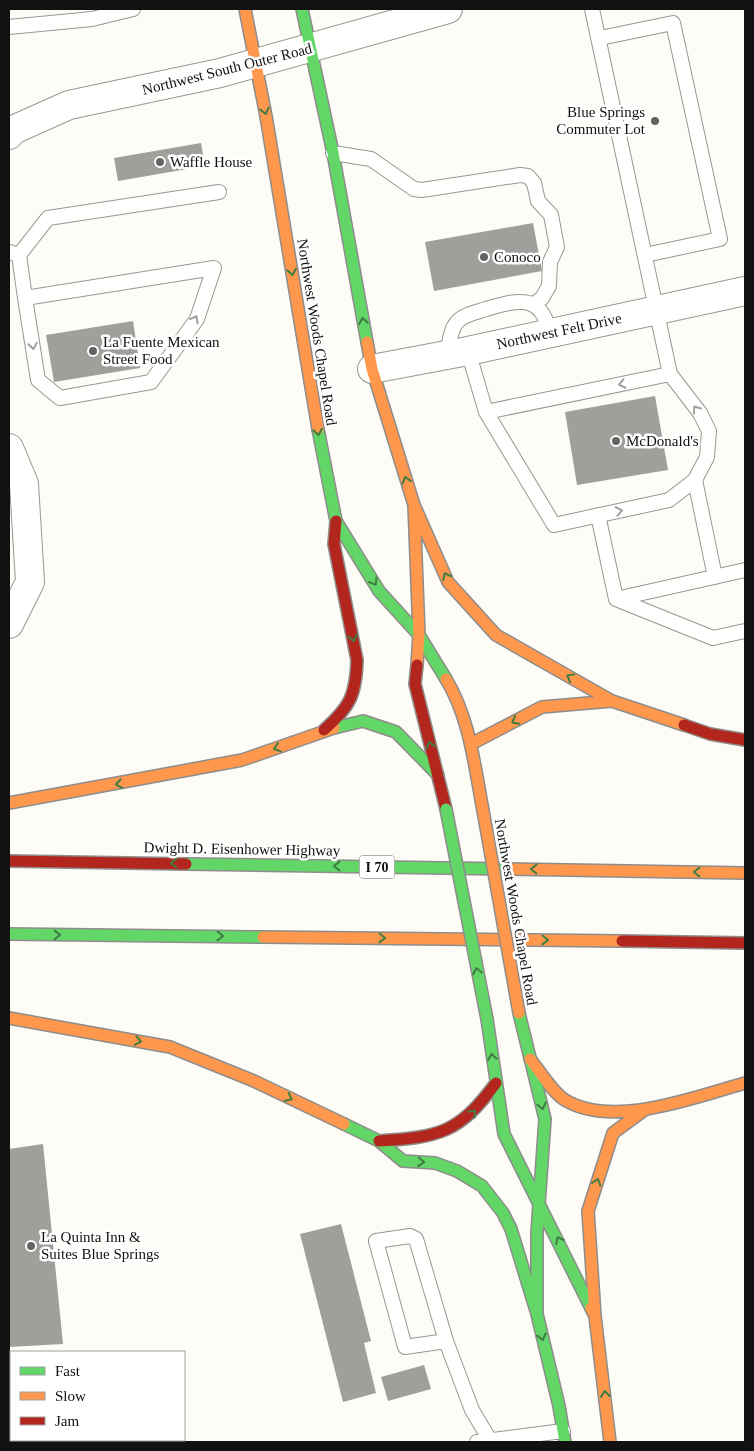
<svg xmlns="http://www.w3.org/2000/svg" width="754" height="1451" viewBox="0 0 754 1451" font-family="'Times New Roman',serif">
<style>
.building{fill:#a19f9c}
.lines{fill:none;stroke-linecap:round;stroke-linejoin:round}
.lane-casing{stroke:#979795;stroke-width:16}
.street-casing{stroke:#979795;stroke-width:30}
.fast-casing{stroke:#8e8d8b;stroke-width:14}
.slow-casing{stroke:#8e8d8b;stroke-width:14}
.jam-casing{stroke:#8e8d8b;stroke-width:14}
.lane{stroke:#fffffe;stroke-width:14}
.street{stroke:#fffffe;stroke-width:28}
.fast{stroke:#63d668;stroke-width:11}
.slow{stroke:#ff974d;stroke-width:11}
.jam{stroke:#b3261e;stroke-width:11}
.fast-bridge-casing{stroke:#8e8d8b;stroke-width:14;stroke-linecap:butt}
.slow-bridge-casing{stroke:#8e8d8b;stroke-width:14;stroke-linecap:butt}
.fast-bridge{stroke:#63d668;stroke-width:11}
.slow-bridge{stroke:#ff974d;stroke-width:11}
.oneway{stroke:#3e7d41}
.oneway2{stroke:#a0a09f}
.poi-dot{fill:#646362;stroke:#fff;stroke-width:2}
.labels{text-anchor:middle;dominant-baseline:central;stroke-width:5;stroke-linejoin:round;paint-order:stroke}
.shield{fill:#fff;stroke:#585858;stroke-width:1}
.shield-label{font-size:14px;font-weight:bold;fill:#111}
.street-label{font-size:15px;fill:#111;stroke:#fff}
.poi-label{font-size:15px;fill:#111;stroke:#fff;text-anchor:start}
</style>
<rect width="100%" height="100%" fill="#fdfcf7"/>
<path class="building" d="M 201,143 L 205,166 L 118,181 L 114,158 Z
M 533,223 L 542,271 L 434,291 L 425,242 Z
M 133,321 L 140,368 L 54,382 L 46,335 Z
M 655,396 L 668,470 L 577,485 L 565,412 Z
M 43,1144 L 63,1344 L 9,1347 L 9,1149 Z
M 341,1224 L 371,1341 L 364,1343 L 376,1393 L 343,1402 L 300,1234 Z
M 424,1365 L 431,1389 L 388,1401 L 381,1377 Z"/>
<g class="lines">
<g class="lane-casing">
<path id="lane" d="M 9,27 L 92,19 L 133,9
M 600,38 L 673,23 L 720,239 L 645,255
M 333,153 L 371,159 L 414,189 L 422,190 L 520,175 L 528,176 L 534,183 L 538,201 L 551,215 L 557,247 L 550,262 L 549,286 L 542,298 L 534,304
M 9,252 L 19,255 L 48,218 L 219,192
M 19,255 L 25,298 L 214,268 L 197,319 L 151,382 L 60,398 L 38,380 L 25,298
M 468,351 L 486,412 L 554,525 L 669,500 L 695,480 L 707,457 L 709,431 L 700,413 L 670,374 L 592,9
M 448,354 C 449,344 450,329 458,321 C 465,314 477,312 486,309 C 516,300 541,293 549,331
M 486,412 L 670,374
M 695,480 L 715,577
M 598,515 L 616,599
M 616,599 L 713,638 L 745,631
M 616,599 L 745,570
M 446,1341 L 405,1347 L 376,1241 L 410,1236 L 416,1239 L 446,1341 L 472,1410 L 491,1442
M 477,1442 L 563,1431"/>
</g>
<g class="street-casing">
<path id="street" d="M 9,135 L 13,130 L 69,105 L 220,73 L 448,9
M 372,369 L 468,351 L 745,291
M 9,448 L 24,484 L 30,582 L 9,624"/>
</g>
<g class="fast-casing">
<path id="fast" d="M 302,9 L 333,153 L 367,342
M 318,429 L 336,521 L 379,591 L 419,635 L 446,679
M 334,728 L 363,721 L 396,732 L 438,775
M 186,864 L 508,869
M 9,934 L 263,937
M 519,1013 L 545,1119 L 537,1233 L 537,1314 L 559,1406 L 565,1442
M 487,1019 L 504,1134 L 591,1308
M 344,1124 L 379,1141 L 403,1161 L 435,1163 L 457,1171 L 482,1186 L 503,1213 L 511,1229 L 537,1314"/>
</g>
<g class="slow-casing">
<path id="slow" d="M 245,9 L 266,116 L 318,429
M 367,342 L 372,369 L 414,505 L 419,635 L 417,665
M 414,505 L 448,582 L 496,635 L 612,701 L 684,725
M 446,679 C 469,717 474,762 482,805
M 471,744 L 542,707 L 612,701
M 9,803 L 242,760 L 334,728
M 508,869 L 745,873
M 263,937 L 622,941
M 9,1018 L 170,1047 L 254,1081 L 344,1124
M 530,1059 C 539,1070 554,1094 565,1100 C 613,1129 695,1097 745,1083
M 591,1308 L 595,1316 L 610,1442
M 595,1316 L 588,1211 L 613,1133 L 643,1111"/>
</g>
<g class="jam-casing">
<path id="jam" d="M 417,665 L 415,684 L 446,809
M 684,725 L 710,734 L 745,740
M 324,730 C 350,707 356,695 357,660 L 334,544 L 336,521
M 9,861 L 186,864
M 622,941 L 745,943
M 379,1141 C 440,1137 459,1133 496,1083"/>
</g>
<use href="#lane" class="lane"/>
<use href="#street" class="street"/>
<use href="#fast" class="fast"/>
<use href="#slow" class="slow"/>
<use href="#jam" class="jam"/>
<g class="fast-bridge-casing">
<path id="fast-bridge" d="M 446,809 L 487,1019"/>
</g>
<g class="slow-bridge-casing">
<path id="slow-bridge" d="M 482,805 L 519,1013"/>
</g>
<use href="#fast-bridge" class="fast-bridge"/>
<use href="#slow-bridge" class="slow-bridge"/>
</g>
<defs><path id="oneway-chevron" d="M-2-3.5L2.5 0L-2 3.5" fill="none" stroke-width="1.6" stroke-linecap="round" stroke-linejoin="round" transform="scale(1.25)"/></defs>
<g class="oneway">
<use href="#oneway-chevron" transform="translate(265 111) rotate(78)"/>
<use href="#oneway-chevron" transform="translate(292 272) rotate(81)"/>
<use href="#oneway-chevron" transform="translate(363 321) rotate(-100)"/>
<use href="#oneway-chevron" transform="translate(318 432) rotate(80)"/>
<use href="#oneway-chevron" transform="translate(406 480) rotate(-107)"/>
<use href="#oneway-chevron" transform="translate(446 576) rotate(-117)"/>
<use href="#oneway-chevron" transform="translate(374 582) rotate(59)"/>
<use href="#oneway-chevron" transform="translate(353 638) rotate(79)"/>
<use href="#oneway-chevron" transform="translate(570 677) rotate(-151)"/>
<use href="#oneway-chevron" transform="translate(515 721) rotate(152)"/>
<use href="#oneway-chevron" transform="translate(430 745) rotate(-104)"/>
<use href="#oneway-chevron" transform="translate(277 748) rotate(161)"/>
<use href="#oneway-chevron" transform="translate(119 784) rotate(170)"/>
<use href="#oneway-chevron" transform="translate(174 863) rotate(-179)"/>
<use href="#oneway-chevron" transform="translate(337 866) rotate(-179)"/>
<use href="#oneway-chevron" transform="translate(534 869) rotate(-179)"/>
<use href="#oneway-chevron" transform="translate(697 872) rotate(-179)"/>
<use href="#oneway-chevron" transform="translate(57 935) rotate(1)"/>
<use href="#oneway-chevron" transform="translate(220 936) rotate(1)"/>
<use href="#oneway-chevron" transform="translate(382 938) rotate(1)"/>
<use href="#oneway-chevron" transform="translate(545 940) rotate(1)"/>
<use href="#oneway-chevron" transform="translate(477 971) rotate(-101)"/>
<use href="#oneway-chevron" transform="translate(138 1041) rotate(11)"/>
<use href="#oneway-chevron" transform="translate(492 1057) rotate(-99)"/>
<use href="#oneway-chevron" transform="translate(289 1098) rotate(26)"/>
<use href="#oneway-chevron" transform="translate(542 1106) rotate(76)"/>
<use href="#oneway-chevron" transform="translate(473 1113) rotate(-44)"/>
<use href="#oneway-chevron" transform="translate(421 1162) rotate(5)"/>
<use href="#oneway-chevron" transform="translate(597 1182) rotate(-72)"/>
<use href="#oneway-chevron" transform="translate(559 1240) rotate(-117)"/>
<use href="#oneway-chevron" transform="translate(542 1337) rotate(76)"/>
<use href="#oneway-chevron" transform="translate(605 1394) rotate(-97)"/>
</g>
<g class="oneway2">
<use href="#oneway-chevron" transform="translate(195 319) rotate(-61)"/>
<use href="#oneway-chevron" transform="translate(33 346) rotate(81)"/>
<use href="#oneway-chevron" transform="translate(622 384) rotate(168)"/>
<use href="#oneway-chevron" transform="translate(696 409) rotate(-126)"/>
<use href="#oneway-chevron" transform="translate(619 511) rotate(-12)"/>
</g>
<g class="poi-dot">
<circle cx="655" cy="121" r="5"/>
<circle cx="160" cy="162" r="5"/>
<circle cx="484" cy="257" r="5"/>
<circle cx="93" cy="351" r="5"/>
<circle cx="616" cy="441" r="5"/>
<circle cx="31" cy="1246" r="5"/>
</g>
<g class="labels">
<rect class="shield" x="359.5" y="855.5" width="35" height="23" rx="4"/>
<g class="shield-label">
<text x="377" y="867">I 70</text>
</g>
<g class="street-label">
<text transform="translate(227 69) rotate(-14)">Northwest South Outer Road</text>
<text transform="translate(559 331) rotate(-12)">Northwest Felt Drive</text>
<text transform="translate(317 332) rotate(81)">Northwest Woods Chapel Road</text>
<text transform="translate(242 849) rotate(1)">Dwight D. Eisenhower Highway</text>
<text transform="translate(516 912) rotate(80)">Northwest Woods Chapel Road</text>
</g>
<g class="poi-label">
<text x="645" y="112" text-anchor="end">Blue Springs<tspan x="645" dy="17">Commuter Lot</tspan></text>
<text x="170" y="162">Waffle House</text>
<text x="494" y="257">Conoco</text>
<text x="103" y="342">La Fuente Mexican<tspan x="103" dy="17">Street Food</tspan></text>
<text x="626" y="441">McDonald's</text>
<text x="41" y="1237">La Quinta Inn &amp;<tspan x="41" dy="17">Suites Blue Springs</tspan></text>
</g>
</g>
<rect width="754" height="1451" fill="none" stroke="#111111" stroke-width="20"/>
<rect x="10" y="1351" width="175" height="90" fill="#ffffff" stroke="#a0a0a0"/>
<rect x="20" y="1367" width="25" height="8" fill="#63d668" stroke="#a0a0a0"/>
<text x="55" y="1376" font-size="15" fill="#111111">Fast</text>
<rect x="20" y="1392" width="25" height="8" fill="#ff974d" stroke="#a0a0a0"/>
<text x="55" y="1401" font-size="15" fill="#111111">Slow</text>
<rect x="20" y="1417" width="25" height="8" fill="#b3261e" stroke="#a0a0a0"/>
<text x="55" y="1426" font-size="15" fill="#111111">Jam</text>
</svg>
